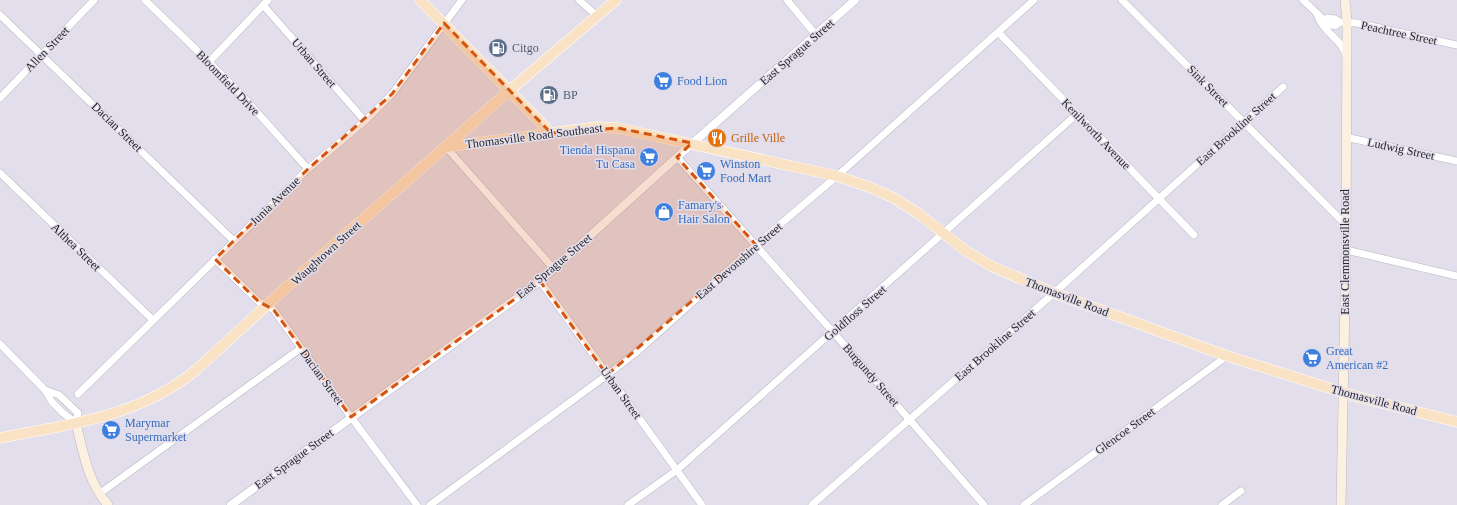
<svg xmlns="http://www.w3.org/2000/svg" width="1457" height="505" viewBox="0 0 1457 505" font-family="Georgia,serif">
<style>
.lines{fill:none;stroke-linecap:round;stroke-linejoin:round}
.minor-casing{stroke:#bbb6c3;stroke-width:8}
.tertiary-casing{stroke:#bbb6c3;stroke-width:9}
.secondary-casing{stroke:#bbb6c3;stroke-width:10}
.primary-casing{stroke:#fff;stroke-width:11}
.minor{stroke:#fff;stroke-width:7}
.tertiary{stroke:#fff;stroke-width:8}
.secondary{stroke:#fcf1e1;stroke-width:9}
.primary{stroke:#fae3c4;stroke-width:10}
.marked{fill:#d5540f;fill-opacity:0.2;stroke:#d5540f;stroke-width:3;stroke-dasharray:8 5;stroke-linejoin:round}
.labels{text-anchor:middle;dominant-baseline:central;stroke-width:3;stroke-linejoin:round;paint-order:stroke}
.street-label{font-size:12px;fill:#28262b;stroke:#e3deeb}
.service-label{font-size:12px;fill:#4e5e75;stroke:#e3deeb;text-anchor:start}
.shop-label{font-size:12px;fill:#366cbe;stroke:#e3deeb;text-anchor:start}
.food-label{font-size:12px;fill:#c56008;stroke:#e3deeb;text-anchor:start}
</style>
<rect width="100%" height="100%" fill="#e3deeb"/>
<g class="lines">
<g class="minor-casing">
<path id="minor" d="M 145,0 L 209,62 L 240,93 L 308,169
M 579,0 L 597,16
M 787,0 L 816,35
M 1122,0 L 1345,224
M 1303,0 L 1328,24 L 1335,26 L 1340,22
M 263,5 L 365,121
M 1317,14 C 1323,33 1342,39 1346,55
M 0,15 L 234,241
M 1324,20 L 1328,18 L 1335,19 L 1340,22 L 1357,23 L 1457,45
M 998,32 L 1194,235
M 209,62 L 268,0
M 0,98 L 94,0
M 1345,137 L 1457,161
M 446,147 L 554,269
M 677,157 L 833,332 L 984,505
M 0,173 L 153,320
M 1346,250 L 1457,276
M 215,259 L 259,302 L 273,309 L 351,417 L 417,505
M 540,281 L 702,505
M 0,344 L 45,390 L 52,402 L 63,413 L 76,423 L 78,413 L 59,395 L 45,390
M 78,394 L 308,169 L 365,121 L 392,94 L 462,0
M 99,494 L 301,348
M 430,505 L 607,375 L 638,351 L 756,245 L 837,176 L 1034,0
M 628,505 L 677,470 L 1077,114
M 812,505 L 1054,293 L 1283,87
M 1024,505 L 1227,356
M 1222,505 L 1241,491"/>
</g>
<g class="tertiary-casing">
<path id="tertiary" d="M 231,505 L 540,281 L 677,157 L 855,0"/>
</g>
<g class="secondary-casing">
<path id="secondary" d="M 76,423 C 83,452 88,482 108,505
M 1341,505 L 1346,250 L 1347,22 L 1345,0"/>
</g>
<g class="primary-casing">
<path id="primary" d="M 420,0 L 551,133
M 446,147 L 596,127 L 618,128 L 837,176 L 869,187 L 894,198 L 919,214 L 966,251 L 993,267 L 1054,293 L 1227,356 L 1358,397 L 1457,422
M 0,438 C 70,424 139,417 196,370 L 302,273 L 510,90 L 616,0"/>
</g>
<use href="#minor" class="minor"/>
<use href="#tertiary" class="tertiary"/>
<use href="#secondary" class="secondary"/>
<use href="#primary" class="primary"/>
</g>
<path class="marked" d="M 444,23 L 551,133 L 618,128 L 692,143 L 677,157 L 756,245 L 607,375 L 540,281 L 351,417 L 273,309 L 259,302 L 215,259 L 308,169 L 392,94 Z"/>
<defs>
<g id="fuel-disc" transform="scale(1)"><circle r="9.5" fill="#5c6f8a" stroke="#e3deeb"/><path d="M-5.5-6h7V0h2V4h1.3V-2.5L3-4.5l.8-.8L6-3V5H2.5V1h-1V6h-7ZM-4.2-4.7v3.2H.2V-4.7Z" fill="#fff"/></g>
<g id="supermarket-disc" transform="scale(1)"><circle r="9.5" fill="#3f7fe0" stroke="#e3deeb"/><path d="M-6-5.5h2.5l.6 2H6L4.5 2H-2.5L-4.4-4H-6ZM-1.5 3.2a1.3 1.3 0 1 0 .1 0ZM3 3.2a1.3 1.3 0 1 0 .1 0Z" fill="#fff"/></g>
<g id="restaurant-disc" transform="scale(1)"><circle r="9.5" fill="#e8710a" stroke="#e3deeb"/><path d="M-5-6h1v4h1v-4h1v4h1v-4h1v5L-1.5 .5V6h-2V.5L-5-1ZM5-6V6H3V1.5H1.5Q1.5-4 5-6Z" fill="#fff"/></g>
<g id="shop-disc" transform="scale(1)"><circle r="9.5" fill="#3f7fe0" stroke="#e3deeb"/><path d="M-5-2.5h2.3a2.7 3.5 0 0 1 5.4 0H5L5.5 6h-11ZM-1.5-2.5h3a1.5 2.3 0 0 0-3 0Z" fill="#fff"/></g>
</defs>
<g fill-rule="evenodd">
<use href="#fuel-disc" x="498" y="48"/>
<use href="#supermarket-disc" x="663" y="81"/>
<use href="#fuel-disc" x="549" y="95"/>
<use href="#restaurant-disc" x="717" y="138"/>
<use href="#supermarket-disc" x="649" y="157"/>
<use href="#supermarket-disc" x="706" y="171"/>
<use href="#shop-disc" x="664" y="212"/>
<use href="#supermarket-disc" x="1312" y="358"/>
<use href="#supermarket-disc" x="111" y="430"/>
</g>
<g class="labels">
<g class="street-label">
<text transform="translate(1399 33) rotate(12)">Peachtree Street</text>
<text transform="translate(47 49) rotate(-46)">Allen Street</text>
<text transform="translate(797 52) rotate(-41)">East Sprague Street</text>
<text transform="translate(314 63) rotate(49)">Urban Street</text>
<text transform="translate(228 83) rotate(46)">Bloomfield Drive</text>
<text transform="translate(1208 86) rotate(45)">Sink Street</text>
<text transform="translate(117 127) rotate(44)">Dacian Street</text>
<text transform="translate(1236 129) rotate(-42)">East Brookline Street</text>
<text transform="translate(1096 134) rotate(46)">Kenilworth Avenue</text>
<text transform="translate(534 136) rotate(-7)">Thomasville Road Southeast</text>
<text transform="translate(1401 149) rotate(12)">Ludwig Street</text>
<text transform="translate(275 201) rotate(-44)">Junia Avenue</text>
<text transform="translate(76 247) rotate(44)">Althea Street</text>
<text transform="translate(1345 252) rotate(-90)">East Clemmonsville Road</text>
<text transform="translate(326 253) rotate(-42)">Waughtown Street</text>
<text transform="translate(739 261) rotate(-41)">East Devonshire Street</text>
<text transform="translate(554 266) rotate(-40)">East Sprague Street</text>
<text transform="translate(1067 297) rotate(21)">Thomasville Road</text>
<text transform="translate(855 313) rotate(-41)">Goldfloss Street</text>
<text transform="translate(995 345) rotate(-41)">East Brookline Street</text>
<text transform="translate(871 375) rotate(49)">Burgundy Street</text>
<text transform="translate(322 377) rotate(54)">Dacian Street</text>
<text transform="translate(621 393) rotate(54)">Urban Street</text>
<text transform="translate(1374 400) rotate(15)">Thomasville Road</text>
<text transform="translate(1125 431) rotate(-36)">Glencoe Street</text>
<text transform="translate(294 459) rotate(-36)">East Sprague Street</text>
</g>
<g class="service-label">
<text x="512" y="48">Citgo</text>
<text x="563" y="95">BP</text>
</g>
<g class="shop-label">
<text x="677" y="81">Food Lion</text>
<text x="635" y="150" text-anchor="end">Tienda Hispana<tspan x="635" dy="14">Tu Casa</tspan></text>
<text x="720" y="164">Winston<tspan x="720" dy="14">Food Mart</tspan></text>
<text x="678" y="205">Famary's<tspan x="678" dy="14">Hair Salon</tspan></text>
<text x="1326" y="351">Great<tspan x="1326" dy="14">American #2</tspan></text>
<text x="125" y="423">Marymar<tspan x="125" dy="14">Supermarket</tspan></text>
</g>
<g class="food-label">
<text x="731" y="138">Grille Ville</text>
</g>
</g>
</svg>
